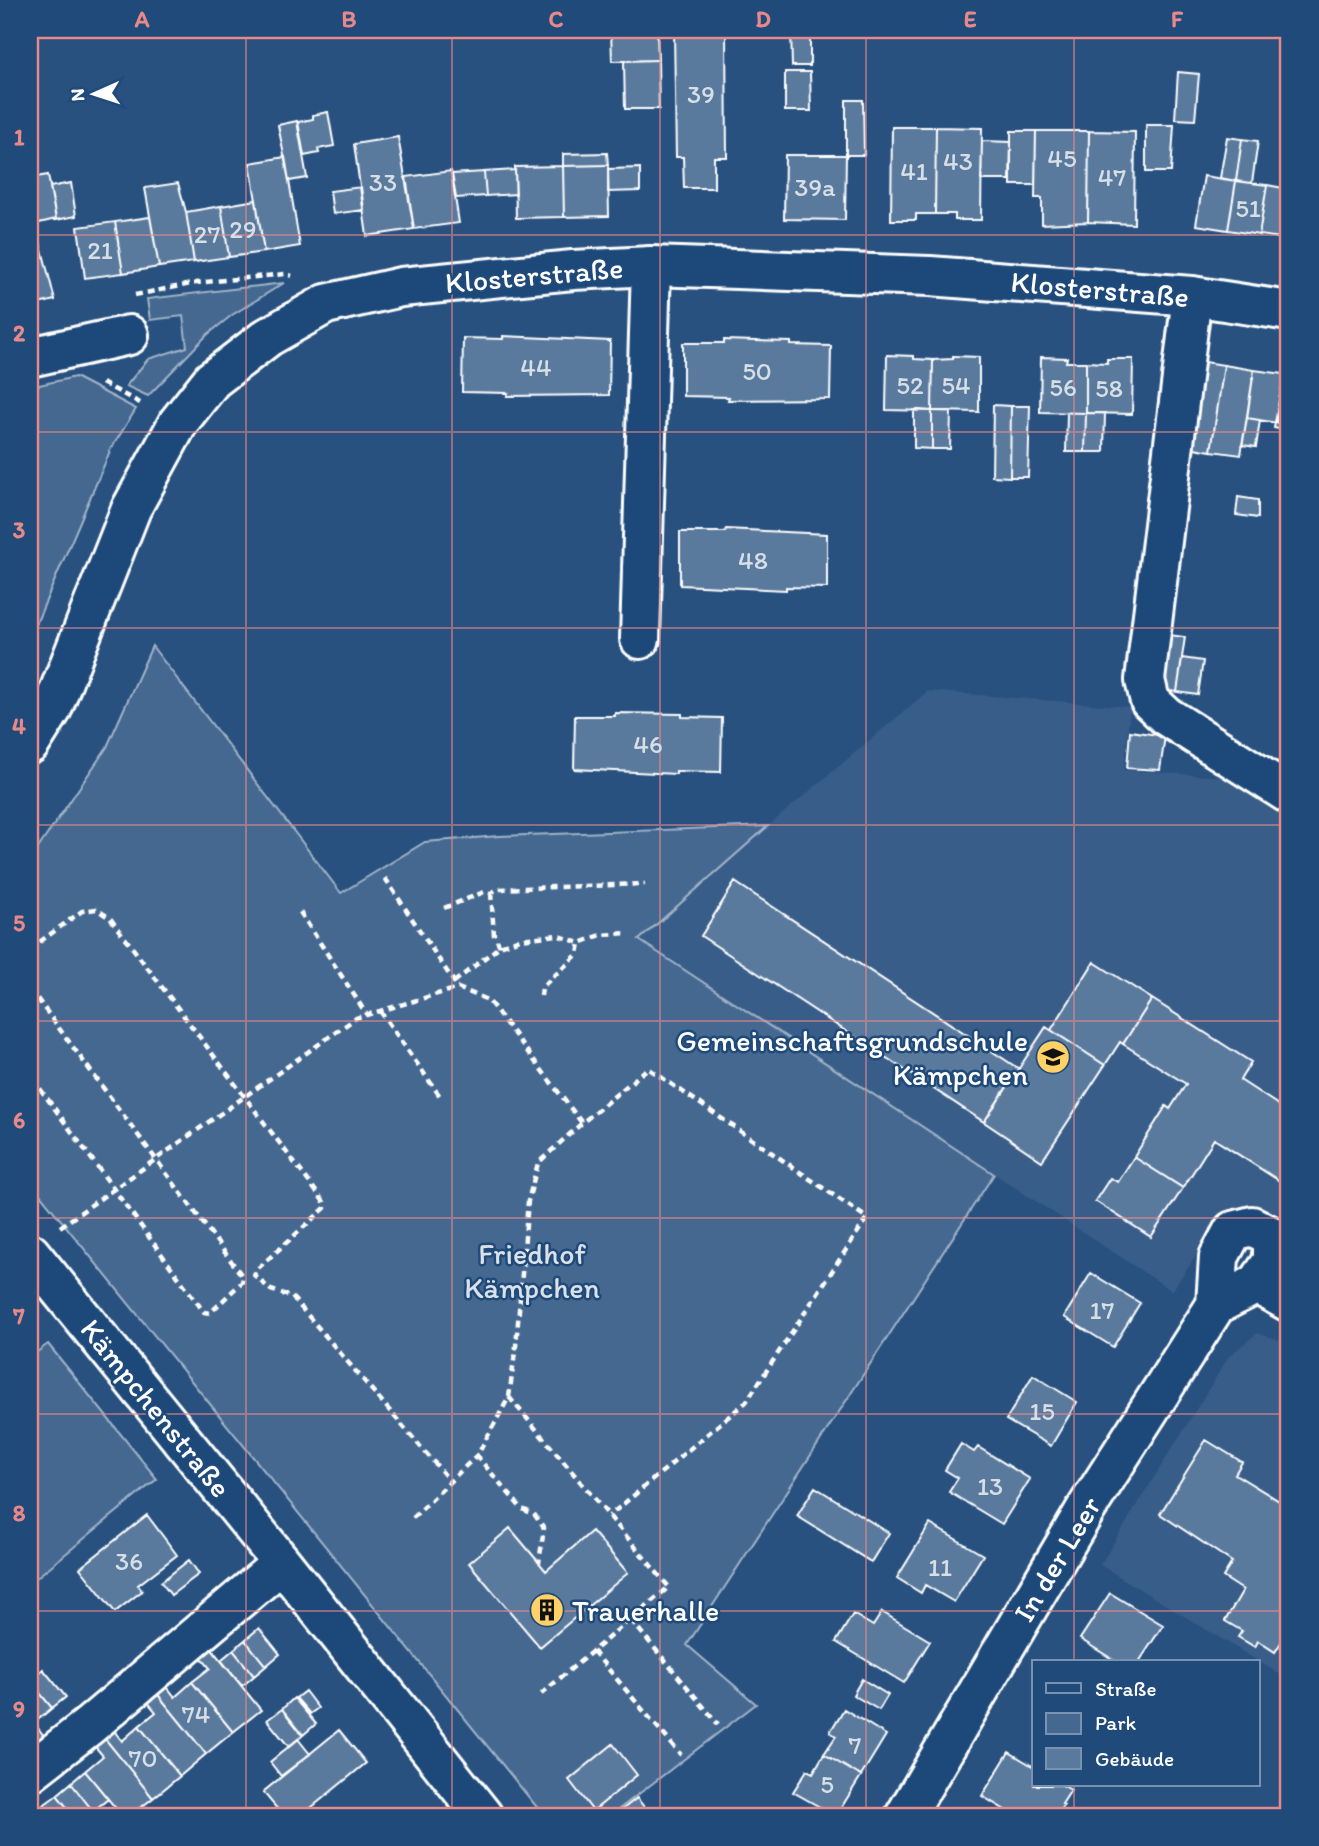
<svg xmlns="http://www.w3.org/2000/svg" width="1319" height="1846" viewBox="0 0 1319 1846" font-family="Itim,sans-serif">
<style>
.built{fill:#375d88}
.green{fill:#446890;stroke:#a2b4c8;stroke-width:2}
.building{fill:#5a7a9d;stroke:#fff;stroke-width:2}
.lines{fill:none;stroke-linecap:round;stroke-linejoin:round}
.minor-casing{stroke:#fff;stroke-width:44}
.major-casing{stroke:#fff;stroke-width:44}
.path{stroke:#fff;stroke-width:4.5;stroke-dasharray:7 5;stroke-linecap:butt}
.minor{stroke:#1f4a7a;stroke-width:38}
.major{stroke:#1f4a7a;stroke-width:38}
.grid{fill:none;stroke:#e88989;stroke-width:2;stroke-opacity:0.55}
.labels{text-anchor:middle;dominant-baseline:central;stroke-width:5;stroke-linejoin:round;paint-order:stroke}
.number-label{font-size:26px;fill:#d6dee6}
.street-label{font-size:30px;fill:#fff;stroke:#1f4a7a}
.poi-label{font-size:30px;fill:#fff;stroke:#1f4a7a;text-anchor:end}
.park-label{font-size:30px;fill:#dae1e9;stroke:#1f4a7a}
.neatline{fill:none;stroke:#e88989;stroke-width:2.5}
.grid-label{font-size:23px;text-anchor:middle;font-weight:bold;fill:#e88989}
</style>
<rect width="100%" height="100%" fill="#28517f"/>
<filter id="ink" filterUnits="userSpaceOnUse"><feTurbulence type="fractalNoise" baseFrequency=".0143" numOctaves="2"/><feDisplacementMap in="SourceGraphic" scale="14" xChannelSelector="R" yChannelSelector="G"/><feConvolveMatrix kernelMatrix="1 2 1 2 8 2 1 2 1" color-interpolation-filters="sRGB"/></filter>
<g filter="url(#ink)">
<path class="built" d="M 928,691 L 1130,707 L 1124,770 L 1254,779 L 1289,801 L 1289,1221 L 1279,1213 L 1253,1205 L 1225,1214 L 1172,1291 L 639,940 L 768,826 Z
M 1257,1333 L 1289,1343 L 1289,1680 L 1100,1565 L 1229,1356 Z"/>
<path class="green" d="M 284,283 L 232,315 L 207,335 L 148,396 L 126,386 L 148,359 L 187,347 L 183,316 L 150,320 L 147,299 Z
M 75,377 L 136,409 L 111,449 L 30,638 L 30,387 Z
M 152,646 L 341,893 L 425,842 L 499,836 L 768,826 L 639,940 L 994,1174 L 687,1645 L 756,1704 L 610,1816 L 544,1816 L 30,1182 L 30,860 L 107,747 Z
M 48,1344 L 157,1479 L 30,1583 L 30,1357 Z"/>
<path class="building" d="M 611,30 L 657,30 L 658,60 L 612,61 Z
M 791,30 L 810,30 L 810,66 L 792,66 Z
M 674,31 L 726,31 L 727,157 L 714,157 L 714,188 L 684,188 L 683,157 L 676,157 Z
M 658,60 L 659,109 L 625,109 L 624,61 Z
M 785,72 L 810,72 L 811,111 L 785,111 Z
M 1178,72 L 1199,74 L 1195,120 L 1175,119 Z
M 846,100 L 863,100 L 864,155 L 846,155 Z
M 328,112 L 334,146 L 318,149 L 319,153 L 304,156 L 298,122 L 313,119 L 313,115 Z
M 297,121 L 307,178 L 289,181 L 278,125 Z
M 1146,125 L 1174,125 L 1171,172 L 1146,172 Z
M 892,127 L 936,127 L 935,214 L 916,214 L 916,220 L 891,220 Z
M 936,127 L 982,128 L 981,220 L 955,220 L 955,214 L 935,214 Z
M 1011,131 L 1036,131 L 1035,185 L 1011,185 Z
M 1036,131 L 1089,131 L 1088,222 L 1042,224 L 1042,198 L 1035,198 Z
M 1089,131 L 1135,132 L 1134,224 L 1088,222 Z
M 398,137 L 414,229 L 367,236 L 354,144 Z
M 1227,137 L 1242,139 L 1236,181 L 1220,178 Z
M 1242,139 L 1258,141 L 1252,183 L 1236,181 Z
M 982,141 L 1011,142 L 1010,180 L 981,180 Z
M 1289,146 L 1289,189 L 1282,188 Z
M 607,153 L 608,165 L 563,166 L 563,154 Z
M 785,155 L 846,155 L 845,220 L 784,219 Z
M 285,157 L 300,246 L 264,252 L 250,163 Z
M 608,165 L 609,216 L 564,217 L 563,166 Z
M 563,166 L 564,217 L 516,218 L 515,167 Z
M 640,168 L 640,191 L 608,192 L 608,169 Z
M 515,170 L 516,194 L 486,196 L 484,172 Z
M 451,171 L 459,223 L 414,229 L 406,177 Z
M 484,172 L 486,196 L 456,198 L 452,174 Z
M 48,175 L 56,219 L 35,224 L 30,203 L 30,178 Z
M 1204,176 L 1236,181 L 1228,230 L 1196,225 Z
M 1236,181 L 1267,185 L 1259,235 L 1228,230 Z
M 71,183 L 76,216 L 56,220 L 50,187 Z
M 178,183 L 186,212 L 194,262 L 159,267 L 145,188 Z
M 1267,185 L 1289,189 L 1289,239 L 1259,235 Z
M 361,187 L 364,210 L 333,214 L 330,191 Z
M 256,200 L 264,252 L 229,257 L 221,206 Z
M 30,203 L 55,300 L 30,306 Z
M 221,206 L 229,257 L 194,262 L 186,212 Z
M 150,217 L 159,267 L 123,273 L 115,222 Z
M 115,222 L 123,273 L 85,278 L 78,227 Z
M 503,336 L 610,341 L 609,395 L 507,396 L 508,393 L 462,392 L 463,338 L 503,339 Z
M 724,340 L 791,342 L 791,345 L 831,346 L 830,399 L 728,400 L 729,397 L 683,396 L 683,343 L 724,343 Z
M 887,355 L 914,356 L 914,359 L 933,360 L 932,411 L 886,410 Z
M 953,356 L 979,357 L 979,412 L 932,411 L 933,360 L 953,359 Z
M 1041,357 L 1067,358 L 1066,362 L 1086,362 L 1086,413 L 1040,412 Z
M 1107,359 L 1133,359 L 1132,414 L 1086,413 L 1086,362 L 1107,363 Z
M 1193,360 L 1224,365 L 1211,451 L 1183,446 Z
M 1224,365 L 1254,370 L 1241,455 L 1211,451 Z
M 1254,370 L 1284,374 L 1277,423 L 1247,418 Z
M 1284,374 L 1286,375 L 1285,381 L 1289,382 L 1289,431 L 1274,428 Z
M 993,405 L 1011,406 L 1010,477 L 992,476 Z
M 1011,406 L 1030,406 L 1028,477 L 1010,477 Z
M 914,410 L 932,411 L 932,449 L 914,448 Z
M 932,411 L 951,411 L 950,449 L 932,449 Z
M 1067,413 L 1086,413 L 1085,452 L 1066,452 Z
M 1086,413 L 1105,413 L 1104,452 L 1085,452 Z
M 1247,418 L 1260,420 L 1256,447 L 1242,445 Z
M 1238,497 L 1258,500 L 1258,518 L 1236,515 Z
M 726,529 L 827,534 L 827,588 L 786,587 L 786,590 L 680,585 L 680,532 L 725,532 Z
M 1161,634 L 1185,637 L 1177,692 L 1155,689 Z
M 1182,658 L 1203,661 L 1198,695 L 1177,692 Z
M 615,713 L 682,714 L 682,717 L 722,718 L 721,772 L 676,771 L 676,774 L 574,769 L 575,716 L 615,716 Z
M 1130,731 L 1165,736 L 1160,770 L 1127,768 Z
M 735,882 L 1019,1069 L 984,1122 L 701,936 Z
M 1094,962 L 1152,999 L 1123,1044 L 1120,1042 L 1105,1065 L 1051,1030 Z
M 1152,999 L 1251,1062 L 1240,1080 L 1289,1112 L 1289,1187 L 1214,1139 L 1183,1188 L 1134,1157 L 1166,1106 L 1170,1109 L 1186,1084 L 1123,1044 Z
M 1046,1027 L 1105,1065 L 1042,1161 L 984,1122 Z
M 1134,1157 L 1183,1188 L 1151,1237 L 1095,1201 L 1110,1178 L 1118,1182 Z
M 1091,1273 L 1140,1303 L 1113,1347 L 1064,1317 Z
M 1033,1375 L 1077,1402 L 1051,1446 L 1006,1420 Z
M 1206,1440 L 1242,1462 L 1235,1474 L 1289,1507 L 1289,1630 L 1275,1652 L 1258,1641 L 1255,1647 L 1238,1637 L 1242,1631 L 1225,1621 L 1243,1590 L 1223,1577 L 1232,1562 L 1160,1514 Z
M 961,1444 L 974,1452 L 978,1447 L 1030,1479 L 1002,1524 L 949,1492 L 958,1478 L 945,1470 Z
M 815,1487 L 889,1533 L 871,1562 L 797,1516 Z
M 147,1515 L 177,1555 L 138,1585 L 142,1591 L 115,1612 L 80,1568 Z
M 930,1524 L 983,1555 L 954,1602 L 925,1585 L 921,1593 L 897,1578 Z
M 510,1528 L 546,1571 L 592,1531 L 628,1573 L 540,1647 L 469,1563 Z
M 189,1560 L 199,1574 L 171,1595 L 161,1582 Z
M 1110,1593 L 1163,1625 L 1139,1662 L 1117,1662 L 1080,1639 Z
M 882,1612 L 930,1641 L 904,1683 L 836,1642 L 853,1614 L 873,1626 Z
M 259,1628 L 280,1654 L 266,1666 L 245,1640 Z
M 245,1640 L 266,1666 L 254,1676 L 233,1650 Z
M 210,1647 L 261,1710 L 233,1732 L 192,1682 L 210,1668 L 199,1655 Z
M 233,1650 L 254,1676 L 242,1686 L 221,1660 Z
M 43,1669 L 66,1697 L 52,1708 L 30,1681 Z
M 862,1679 L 888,1695 L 879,1710 L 853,1695 Z
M 30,1681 L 52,1708 L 34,1723 L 44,1736 L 35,1743 L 30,1737 Z
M 192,1682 L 233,1732 L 206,1754 L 155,1691 L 164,1683 L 175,1697 Z
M 155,1691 L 206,1754 L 180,1776 L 139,1726 L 156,1712 L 145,1699 Z
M 305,1691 L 318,1708 L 310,1714 L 296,1698 Z
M 294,1698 L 316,1724 L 303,1735 L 282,1709 Z
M 282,1709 L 303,1735 L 289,1747 L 267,1720 Z
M 844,1709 L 886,1735 L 861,1776 L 824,1754 L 836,1736 L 830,1732 Z
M 139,1726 L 180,1776 L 153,1798 L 102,1735 L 111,1727 L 122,1741 Z
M 339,1730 L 366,1763 L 301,1816 L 283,1816 L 263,1792 Z
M 102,1735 L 153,1798 L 130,1816 L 122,1816 L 85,1771 L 103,1756 L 92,1743 Z
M 298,1739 L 310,1754 L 281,1776 L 270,1762 Z
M 613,1744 L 637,1775 L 593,1811 L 569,1780 Z
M 1009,1752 L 1034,1767 L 1034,1785 L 1062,1785 L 1071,1790 L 1062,1804 L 1064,1805 L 1055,1816 L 1015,1816 L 982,1796 Z
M 824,1754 L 861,1776 L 836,1816 L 793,1792 L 807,1770 L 813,1773 Z
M 85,1771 L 108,1799 L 93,1811 L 71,1783 Z
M 71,1783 L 93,1811 L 87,1816 L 74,1816 L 57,1795 Z
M 57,1795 L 74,1816 L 30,1816 L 30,1799 L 38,1809 Z
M 637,1798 L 651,1816 L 614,1816 Z"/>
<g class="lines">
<g class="minor-casing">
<path id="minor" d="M 1192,296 L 1145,680 L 1150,701 L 1166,716 L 1289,794
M 30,357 L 129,335
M 640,639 L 651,266
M 30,1253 L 282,1563 L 483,1816
M 1257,1284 L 1289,1302
M 30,1772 L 89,1726 L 282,1563
M 905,1816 L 1086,1509 L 1216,1305 L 1219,1257 L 1233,1231 L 1252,1226 L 1273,1237 L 1273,1261 L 1257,1284 L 1216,1305"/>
</g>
<g class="major-casing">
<path id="major" d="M 30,744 L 52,709 L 131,509 L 178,423 L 212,380 L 268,337 L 326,304 L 401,287 L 573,270 L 651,266 L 930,276 L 1192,296 L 1289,311"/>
</g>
<path class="path" d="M 135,295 L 196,283 L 285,274 L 292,276
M 102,383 L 144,405
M 385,878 L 458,988
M 491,893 L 494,935 L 500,946
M 444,908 L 484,892 L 491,893 L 497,889 L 645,884
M 300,912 L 367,1015
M 30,949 L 82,911 L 96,909 L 110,918 L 324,1202 L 325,1208 L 256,1270 L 254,1275 L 271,1290 L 292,1297 L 450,1481
M 454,982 L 500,946 L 520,939 L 557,935 L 580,943 L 601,935 L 629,933
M 30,989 L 243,1277 L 242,1282 L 210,1313 L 204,1312 L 30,1075
M 541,996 L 542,987 L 578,954 L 580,943
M 380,1011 L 442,1099
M 60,1227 L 356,1018 L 458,988 L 488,1000 L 582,1123
M 509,1397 L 669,1587 L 540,1695
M 476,1455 L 522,1509 L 534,1514 L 544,1528 L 539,1563
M 413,1518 L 478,1454 L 509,1397 L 516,1346 L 528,1201 L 538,1163 L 582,1123 L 648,1068 L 867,1218 L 746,1402 L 609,1516
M 631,1620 L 718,1724
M 593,1651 L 681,1755"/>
<use href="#minor" class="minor"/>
<use href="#major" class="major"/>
</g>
</g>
<path class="grid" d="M 246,30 L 246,1816M 452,30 L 452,1816M 660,30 L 660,1816M 866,30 L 866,1816M 1074,30 L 1074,1662M 30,235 L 1289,235M 30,432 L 1289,432M 30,628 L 1289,628M 30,825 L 1289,825M 30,1021 L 1289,1021M 30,1218 L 1289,1218M 30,1414 L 1289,1414M 30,1611 L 1289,1611M 1074,1785 L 1074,1816"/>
<defs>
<g id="school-disc" transform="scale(1.75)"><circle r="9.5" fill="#ffd166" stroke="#1f4a7a"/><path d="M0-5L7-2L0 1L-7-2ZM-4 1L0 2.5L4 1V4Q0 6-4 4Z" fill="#111"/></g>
<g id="building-disc" transform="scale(1.75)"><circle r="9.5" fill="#ffd166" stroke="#1f4a7a"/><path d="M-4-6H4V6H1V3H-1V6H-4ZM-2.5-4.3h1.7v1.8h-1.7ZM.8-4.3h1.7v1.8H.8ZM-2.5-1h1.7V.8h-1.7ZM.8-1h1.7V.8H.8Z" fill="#111"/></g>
</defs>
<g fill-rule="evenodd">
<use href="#school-disc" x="1053" y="1057"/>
<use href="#building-disc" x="547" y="1610"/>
</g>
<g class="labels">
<g class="number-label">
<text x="701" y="94">39</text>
<text x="1062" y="158">45</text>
<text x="958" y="161">43</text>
<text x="914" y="171">41</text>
<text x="1112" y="177">47</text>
<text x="383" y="182">33</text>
<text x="815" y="187">39a</text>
<text x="1248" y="208">51</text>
<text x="243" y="229">29</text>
<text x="207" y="234">27</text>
<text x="100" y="250">21</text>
<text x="536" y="367">44</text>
<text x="757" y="371">50</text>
<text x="910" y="385">52</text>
<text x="956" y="385">54</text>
<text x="1063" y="387">56</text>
<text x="1109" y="388">58</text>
<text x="753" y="560">48</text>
<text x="648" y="744">46</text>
<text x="1102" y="1310">17</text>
<text x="1042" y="1411">15</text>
<text x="990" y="1486">13</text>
<text x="129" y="1561">36</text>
<text x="940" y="1567">11</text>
<text x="196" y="1714">74</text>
<text x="855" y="1745">7</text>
<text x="143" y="1758">70</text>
<text x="827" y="1784">5</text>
</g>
<g class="street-label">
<text transform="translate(534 275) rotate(-5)">Klosterstraße</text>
<text transform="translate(1100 289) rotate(5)">Klosterstraße</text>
<text transform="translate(156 1408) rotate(51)">Kämpchenstraße</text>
<text transform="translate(1057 1559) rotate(-59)">In der Leer</text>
</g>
<g class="poi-label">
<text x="1028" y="1040">Gemeinschaftsgrundschule<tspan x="1028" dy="34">Kämpchen</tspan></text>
<text x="572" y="1610" text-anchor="start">Trauerhalle</text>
</g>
<g class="park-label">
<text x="532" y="1253">Friedhof<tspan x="532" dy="34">Kämpchen</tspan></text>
</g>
</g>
<rect width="1319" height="1846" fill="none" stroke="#1f4a7a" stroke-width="77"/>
<rect x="1032" y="1660" width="228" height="126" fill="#1f4a7a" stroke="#7992af" stroke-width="2"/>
<rect x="1046" y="1683" width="35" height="10" fill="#1f4a7a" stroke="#7992af" stroke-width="2"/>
<text x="1095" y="1696" font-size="21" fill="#ffffff">Straße</text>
<rect x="1046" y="1713" width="35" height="21" fill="#446890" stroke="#7992af" stroke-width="2"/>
<text x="1095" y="1730" font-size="21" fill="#ffffff">Park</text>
<rect x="1046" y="1748" width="35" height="21" fill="#5a7a9d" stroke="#7992af" stroke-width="2"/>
<text x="1095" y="1766" font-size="21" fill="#ffffff">Gebäude</text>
<g transform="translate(94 94) rotate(267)" stroke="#1f4a7a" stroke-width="5" paint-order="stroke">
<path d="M0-5L12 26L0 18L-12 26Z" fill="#ffffff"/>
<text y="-10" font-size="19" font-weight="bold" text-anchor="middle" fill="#ffffff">N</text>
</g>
<rect x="38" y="38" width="1242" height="1770" class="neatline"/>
<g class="grid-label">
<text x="142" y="27">A</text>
<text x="349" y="27">B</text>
<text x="556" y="27">C</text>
<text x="763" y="27">D</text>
<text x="970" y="27">E</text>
<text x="1177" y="27">F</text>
<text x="19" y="145">1</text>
<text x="19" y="341">2</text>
<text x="19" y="538">3</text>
<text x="19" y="734">4</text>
<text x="19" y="931">5</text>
<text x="19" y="1128">6</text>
<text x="19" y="1324">7</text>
<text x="19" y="1521">8</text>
<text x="19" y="1717">9</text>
</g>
</svg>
